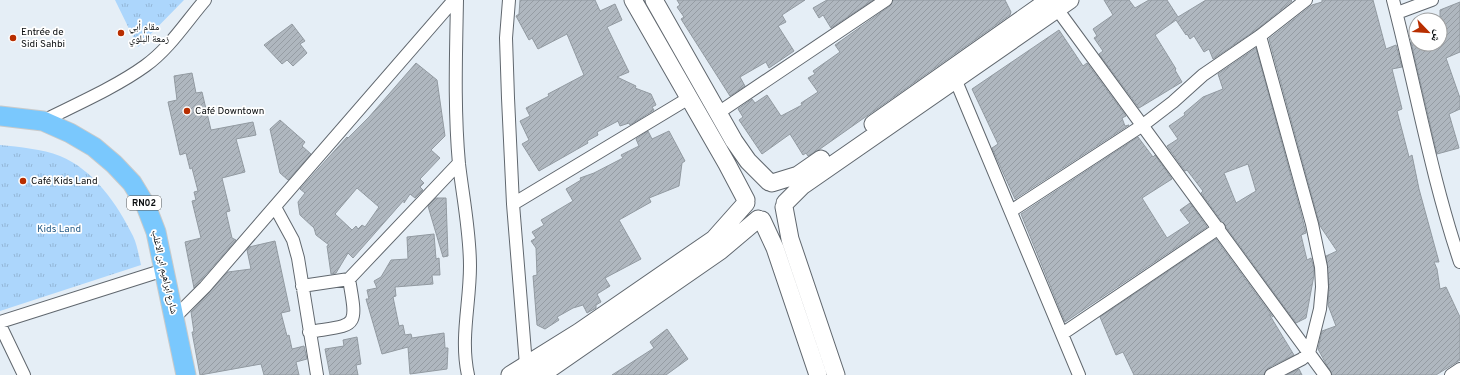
<svg xmlns="http://www.w3.org/2000/svg" width="1460" height="375" viewBox="0 0 1460 375" font-family="Overpass,'Noto Naskh Arabic',sans-serif">
<style>
.park{fill:url(#park-tufts)}
.building{fill:url(#building-hatch);stroke:#929aa1;fill-rule:evenodd}
.lines{fill:none;stroke-linecap:round;stroke-linejoin:round}
.street-casing{stroke:#60676e;stroke-width:14}
.secondary-casing{stroke:#60676e;stroke-width:19}
.primary-casing{stroke:#c9caca;stroke-width:21}
.street{stroke:#fff;stroke-width:12}
.secondary{stroke:#fff;stroke-width:17}
.primary{stroke:#7ac8fd;stroke-width:19}
.poi-dot{fill:#b82e00;stroke:#fff;stroke-width:1.5}
.labels{text-anchor:middle;dominant-baseline:central;stroke-width:3.5;stroke-linejoin:round;paint-order:stroke}
.shield{fill:#fff;stroke:#545657;stroke-width:1}
.shield-label{font-size:9px;font-weight:bold;fill:#0a0d0f}
.poi-label{font-size:10px;fill:#0a0d0f;stroke:#fff;text-anchor:start}
.park-label{font-size:10px;fill:#265b86;stroke:#fff}
.street-label{font-size:10px;fill:#0a0d0f;stroke:#fff}
</style>
<defs>
<pattern id="park-tufts" width="24" height="20" patternUnits="userSpaceOnUse"><rect width="24" height="20" fill="#acd6fc"/><path d="M3 7l-1-3M5 7V3M7 7l1-3M15 17l-1-3M17 17v-4M19 17l1-3" fill="none" stroke="#93b6d7"/></pattern>
<pattern id="building-hatch" width="6" height="6" patternUnits="userSpaceOnUse"><rect width="6" height="6" fill="#afb7bf"/><path d="M-1 1l2-2M0 6l6-6M5 7l2-2" fill="none" stroke="#959ca3"/></pattern>
</defs>
<rect width="100%" height="100%" fill="#e5eef6"/>
<path class="park" d="M 115,0 L 184,0 L 138,47 Z
M 0,145 C 20,147 42,149 60,156 C 93,169 118,205 133,236 C 137,244 139,256 141,265 L 0,311 Z"/>
<path class="building" d="M 520,0 L 595,0 L 600,11 L 615,4 L 622,20 L 607,27 L 629,72 L 617,77 L 636,86 L 635,88 L 651,94 L 656,105 L 652,107 L 654,110 L 630,125 L 629,123 L 620,126 L 618,121 L 597,132 L 598,135 L 587,141 L 588,143 L 539,171 L 522,144 L 529,140 L 520,121 L 530,116 L 526,108 L 549,96 L 548,94 L 584,75 L 567,34 L 538,49 L 532,38 L 529,40 L 516,16 L 519,14 Z
M 677,0 L 805,0 L 782,15 L 786,22 L 778,26 L 794,51 L 769,68 L 766,62 L 740,77 L 745,86 L 730,96 L 681,19 L 684,17 L 677,7 L 680,5 Z
M 827,0 L 873,0 L 831,28 L 823,15 L 819,18 L 813,8 Z
M 893,0 L 1005,0 L 1011,12 L 1010,15 L 820,149 L 808,156 L 806,153 L 803,155 L 790,134 L 762,154 L 739,120 L 743,117 L 738,109 L 752,99 L 755,103 L 767,95 L 781,116 L 802,105 L 801,103 L 818,92 L 808,78 L 815,74 L 813,71 L 840,52 L 835,45 L 890,6 Z
M 1104,0 L 1129,0 L 1135,8 L 1149,0 L 1167,0 L 1178,17 L 1206,0 L 1291,0 L 1292,1 L 1256,30 L 1213,59 L 1209,49 L 1204,52 L 1194,36 L 1190,39 L 1187,34 L 1186,35 L 1176,20 L 1155,35 L 1176,69 L 1175,70 L 1182,82 L 1139,108 L 1099,54 L 1103,51 L 1094,38 L 1097,36 L 1093,29 L 1113,15 Z
M 1322,0 L 1373,0 L 1386,49 L 1396,45 L 1402,67 L 1392,69 L 1402,109 L 1397,111 L 1409,157 L 1412,155 L 1419,189 L 1439,262 L 1434,262 L 1437,269 L 1440,289 L 1446,287 L 1460,317 L 1460,360 L 1436,375 L 1332,375 L 1318,349 L 1322,331 L 1336,326 L 1328,305 L 1329,287 L 1326,256 L 1337,251 L 1320,226 L 1269,39 L 1312,5 L 1322,2 Z
M 1460,2 L 1460,52 L 1446,58 L 1460,98 L 1460,109 L 1449,114 L 1459,148 L 1437,154 L 1411,42 L 1416,40 L 1416,44 L 1440,44 L 1440,10 Z
M 292,24 L 305,41 L 300,44 L 307,53 L 293,66 L 287,60 L 282,64 L 264,45 Z
M 1059,30 L 1083,66 L 1087,63 L 1126,116 L 1122,118 L 1125,126 L 1129,125 L 1015,199 L 992,148 L 998,144 L 972,89 Z
M 1256,48 L 1301,213 L 1306,233 L 1301,235 L 1307,260 L 1311,258 L 1314,268 L 1314,275 L 1306,318 L 1296,323 L 1201,193 L 1203,191 L 1187,170 L 1185,171 L 1167,146 L 1178,139 L 1169,126 L 1185,115 L 1184,113 L 1203,97 L 1223,89 L 1218,74 ZM 1248,164 L 1256,191 L 1236,203 L 1224,173 Z
M 416,63 L 437,80 L 445,136 L 431,150 L 440,158 L 420,179 L 424,183 L 420,187 L 423,190 L 415,198 L 410,194 L 404,203 L 404,200 L 353,258 L 348,253 L 336,273 L 331,274 L 327,246 L 329,245 L 316,235 L 314,228 L 300,215 L 298,202 L 305,193 L 300,189 L 347,137 L 348,138 L 369,117 ZM 357,188 L 379,207 L 365,227 L 362,225 L 358,229 L 356,226 L 352,230 L 335,214 Z
M 192,73 L 196,93 L 202,92 L 211,130 L 253,122 L 256,135 L 236,139 L 245,172 L 222,178 L 230,211 L 226,212 L 232,238 L 236,240 L 194,288 L 185,242 L 201,238 L 192,201 L 196,200 L 194,192 L 198,191 L 192,168 L 190,169 L 186,153 L 180,155 L 168,102 L 177,100 L 174,76 Z
M 280,120 L 305,142 L 302,146 L 311,154 L 288,180 L 280,173 L 270,129 Z
M 648,131 L 652,139 L 669,131 L 685,161 L 682,163 L 679,186 L 649,198 L 651,202 L 619,220 L 641,259 L 605,278 L 610,286 L 597,294 L 601,302 L 596,305 L 596,308 L 587,313 L 583,305 L 573,308 L 557,317 L 559,320 L 545,329 L 537,325 L 533,276 L 537,275 L 536,248 L 531,241 L 536,238 L 532,232 L 544,225 L 541,220 L 573,201 L 566,189 L 581,180 L 580,178 L 594,173 L 623,158 L 621,155 L 639,146 L 636,139 Z
M 1138,137 L 1153,157 L 1155,155 L 1172,179 L 1142,198 L 1167,238 L 1190,223 L 1180,210 L 1190,203 L 1207,227 L 1065,322 L 1021,214 Z
M 436,198 L 446,198 L 448,256 L 443,257 L 428,206 Z
M 434,234 L 436,259 L 439,258 L 440,275 L 432,275 L 433,284 L 395,287 L 396,296 L 393,297 L 399,326 L 403,325 L 405,335 L 411,334 L 412,338 L 444,333 L 445,348 L 448,348 L 447,369 L 410,374 L 408,347 L 382,354 L 366,299 L 369,299 L 367,290 L 377,288 L 374,281 L 381,277 L 391,260 L 408,259 L 407,237 Z
M 1216,239 L 1273,317 L 1269,314 L 1294,355 L 1268,368 L 1264,375 L 1134,375 L 1123,352 L 1116,355 L 1100,317 Z
M 275,241 L 290,311 L 281,313 L 287,336 L 289,335 L 292,349 L 304,346 L 307,359 L 296,362 L 299,375 L 264,375 L 261,364 L 200,375 L 192,332 L 194,332 L 191,312 L 228,272 L 251,269 L 247,250 L 249,247 Z
M 667,329 L 688,359 L 666,375 L 612,375 L 654,348 L 650,342 Z
M 357,337 L 361,364 L 356,365 L 358,375 L 330,375 L 325,349 L 344,346 L 343,340 Z
M 1299,369 L 1302,375 L 1287,375 Z"/>
<g class="lines">
<g class="street-casing">
<path id="street" d="M 457,0 C 456,55 454,109 459,164 C 463,198 470,232 470,266 C 470,304 460,338 468,375
M 509,0 L 506,38 L 508,98 L 513,204 L 526,365 L 530,375
M 1393,0 C 1416,88 1431,176 1460,262
M 1057,9 L 1325,375
M 1397,13 L 1432,0
M 1260,36 L 1312,224 L 1321,267 L 1322,287 L 1320,309 L 1309,353 L 1302,359 L 1271,375
M 956,81 L 1079,375
M 718,113 L 886,0
M 43,121 C 75,105 116,87 145,66 C 169,49 186,22 205,0
M 513,204 L 689,98
M 275,207 L 293,240 L 298,258 L 317,375
M 1011,211 L 1143,125 L 1173,102 L 1203,75 L 1260,36 L 1306,0
M 302,286 L 349,279 L 459,163
M 175,317 L 205,287 L 454,0
M 0,322 L 164,270
M 0,325 L 24,375
M 309,332 C 357,324 358,330 349,279
M 1062,334 L 1219,228
M 1451,375 L 1460,369"/>
</g>
<g class="secondary-casing">
<path id="secondary" d="M 633,0 L 727,164 L 746,200
M 654,0 L 734,141 L 748,161 L 769,182
M 873,124 L 1049,0
M 772,183 L 798,175 L 821,159
M 785,203 L 802,186 L 1070,0
M 784,207 L 790,239 L 836,375
M 762,220 L 775,248 L 818,375
M 510,375 L 579,332 L 714,239 L 746,203
M 541,375 L 720,251 L 758,219"/>
</g>
<g class="primary-casing">
<path id="primary" d="M 0,116 L 43,121 L 70,133 L 94,147 L 114,164 L 132,183 L 146,206 L 156,232 L 186,375"/>
</g>
<use href="#street" class="street"/>
<use href="#secondary" class="secondary"/>
<use href="#primary" class="primary"/>
</g>
<g class="poi-dot">
<circle cx="121" cy="33" r="4"/>
<circle cx="13" cy="38" r="4"/>
<circle cx="187" cy="111" r="4"/>
<circle cx="23" cy="181" r="4"/>
</g>
<g class="labels">
<rect class="shield" x="127" y="196" width="34" height="14" rx="3"/>
<g class="shield-label">
<text x="144" y="203">RN02</text>
</g>
<g class="poi-label">
<text x="129" y="27">مقام أبي<tspan x="129" dy="12">زمعة البلوي</tspan></text>
<text x="21" y="32">Entrée de<tspan x="21" dy="12">Sidi Sahbi</tspan></text>
<text x="195" y="111">Café Downtown</text>
<text x="31" y="181">Café Kids Land</text>
</g>
<g class="park-label">
<text x="59" y="229">Kids Land</text>
</g>
<g class="street-label">
<text transform="translate(164 272) rotate(77)">شارع ابراهيم ابن الاغلب</text>
</g>
</g>
<g transform="translate(1428 32) rotate(115)"><circle r="19" fill="#ffffff" stroke="#9d9e9f"/>
<path d="M0-3L7 15L0 10L-7 15Z" fill="#b82e00"/>
<text y="-6" font-size="11" font-weight="bold" text-anchor="middle" fill="#0a0d0f">ش</text>
</g>
</svg>
